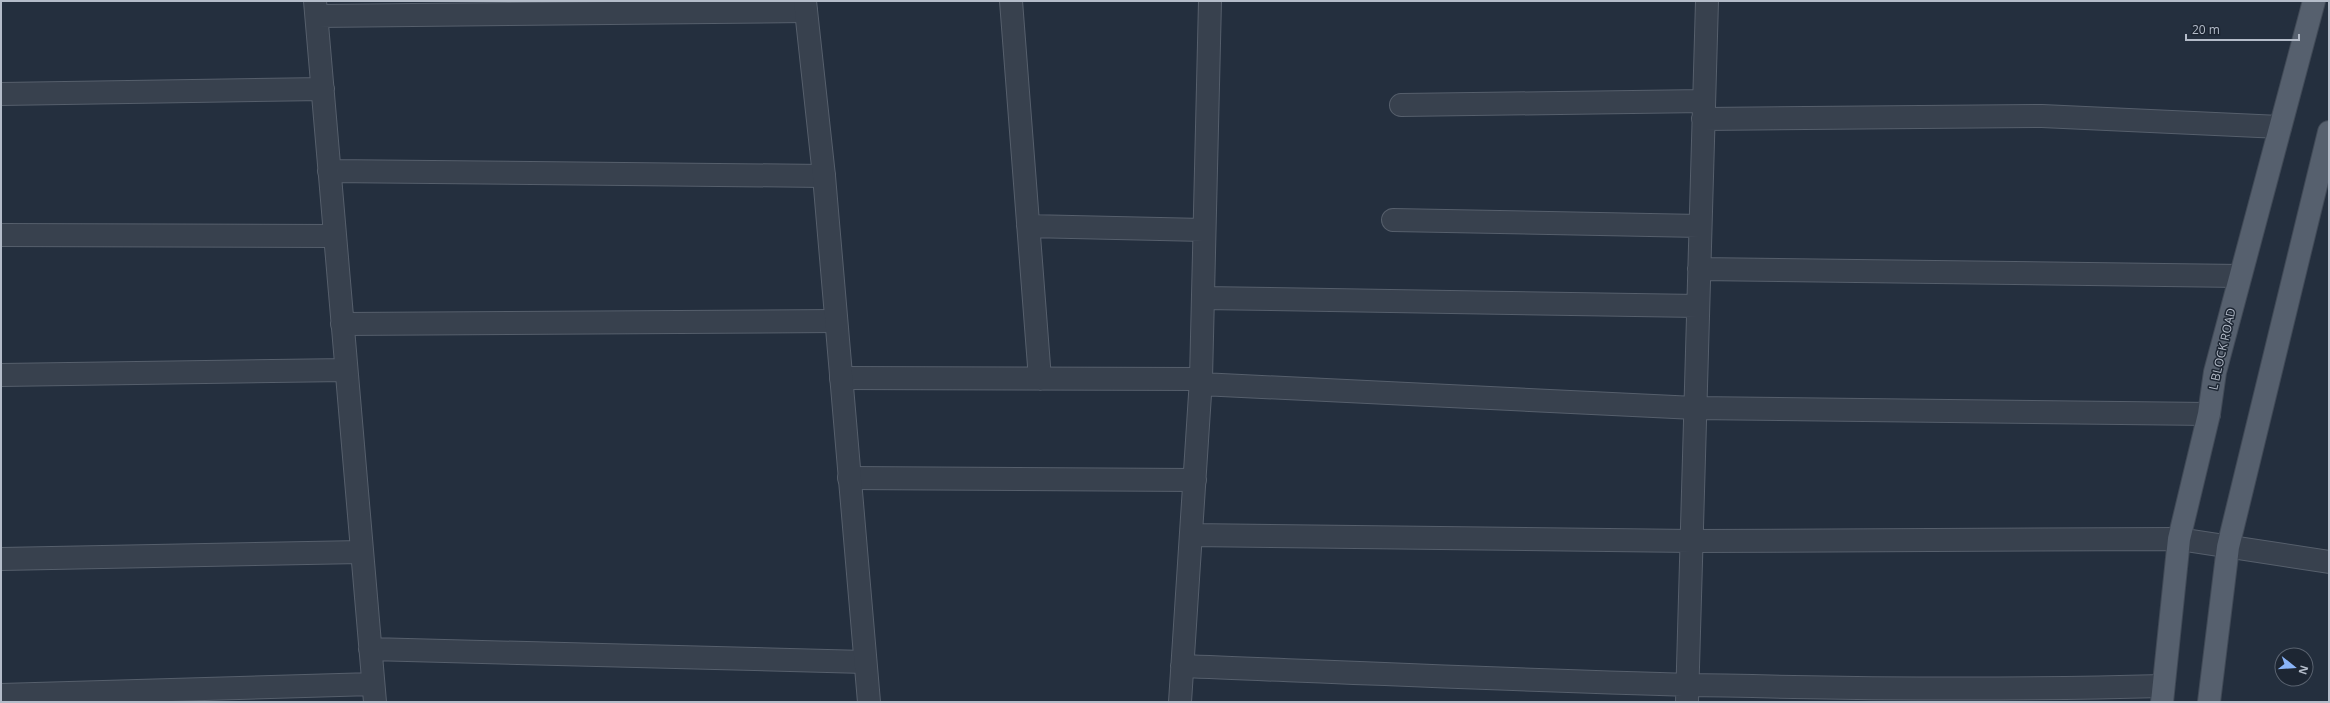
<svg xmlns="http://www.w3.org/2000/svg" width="2330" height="703" viewBox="0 0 2330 703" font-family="'Open Sans',sans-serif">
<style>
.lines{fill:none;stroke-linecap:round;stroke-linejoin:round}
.minor-casing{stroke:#565f6c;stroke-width:24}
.tertiary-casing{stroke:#565f6c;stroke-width:24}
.primary-casing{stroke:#414a57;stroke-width:24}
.minor{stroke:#38414e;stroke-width:22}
.tertiary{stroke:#38414e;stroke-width:22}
.primary{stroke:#56606e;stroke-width:22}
.labels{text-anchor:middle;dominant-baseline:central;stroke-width:3;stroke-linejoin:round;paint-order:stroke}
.street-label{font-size:12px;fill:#b4bcc9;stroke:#1d2633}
</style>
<rect width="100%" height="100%" fill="#242f3e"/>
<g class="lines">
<g class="minor-casing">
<path id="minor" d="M 315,1 L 375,702
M 1011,1 L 1040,379
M 317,16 L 806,11
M 1,94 L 323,89
M 1401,105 L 1704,101
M 1703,119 L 2042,116 L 2280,127
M 329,171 L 824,176
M 1393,220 L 1700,226
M 1028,226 L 1204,230
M 1,235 L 335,236
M 1699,269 L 2240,276
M 1203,298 L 1698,306
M 342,324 L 836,321
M 1,375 L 346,370
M 841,378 L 1201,379
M 1201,384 L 1695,408 L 2209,414
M 849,478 L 1195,480
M 1191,535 L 1692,541 L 2179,539 L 2329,562
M 1,559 L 361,552
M 370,649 L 865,662
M 1182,666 C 1509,679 1835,695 2162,686
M 1,695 L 373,684
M 1180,702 L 1201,379 L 1210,1
M 1687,702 L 1707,1"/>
</g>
<g class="tertiary-casing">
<path id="tertiary" d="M 805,1 L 824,176 L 869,702"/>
</g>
<g class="primary-casing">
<path id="primary" d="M 2162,702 L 2179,539 L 2209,414 L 2215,372 L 2314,1
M 2209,702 L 2228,547 L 2329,132"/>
</g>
<use href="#minor" class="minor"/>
<use href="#tertiary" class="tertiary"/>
<use href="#primary" class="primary"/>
</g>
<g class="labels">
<g class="street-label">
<text transform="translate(2222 349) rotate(-77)">L BLOCK ROAD</text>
</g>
</g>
<rect width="2330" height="703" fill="none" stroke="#b4bcc9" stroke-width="4"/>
<g transform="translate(2294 667) rotate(107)"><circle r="19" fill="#1d2633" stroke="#59626f"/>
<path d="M0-3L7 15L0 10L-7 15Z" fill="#8ab4f8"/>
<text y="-6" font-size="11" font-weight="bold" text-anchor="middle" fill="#b4bcc9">N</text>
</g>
<path d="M2186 34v6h113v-6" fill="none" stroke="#b4bcc9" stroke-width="2"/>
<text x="2192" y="34" font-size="12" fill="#b4bcc9" stroke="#1d2633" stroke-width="3" paint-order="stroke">20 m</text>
</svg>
